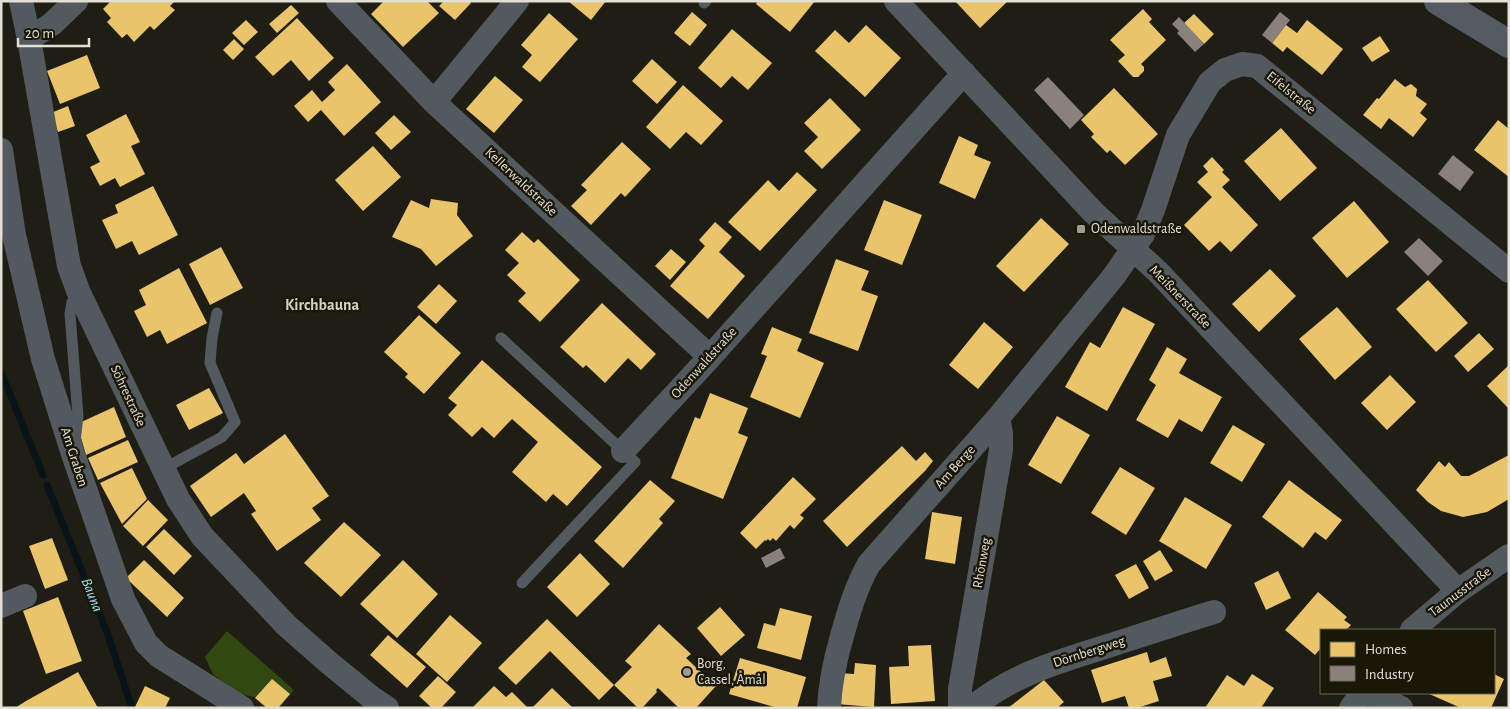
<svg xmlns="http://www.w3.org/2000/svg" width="1510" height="709" viewBox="0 0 1510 709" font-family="'Alegreya Sans',sans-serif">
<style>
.green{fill:#324811}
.homes{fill:#e9c46a}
.industry{fill:#8a817c}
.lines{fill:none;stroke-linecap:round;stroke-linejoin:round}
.stream{stroke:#081317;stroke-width:7}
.service{stroke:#525a60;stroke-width:11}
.minor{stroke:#525a60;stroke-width:24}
.secondary{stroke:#555b62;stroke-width:28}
.poi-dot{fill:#9e9c91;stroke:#1b1707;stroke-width:2}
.labels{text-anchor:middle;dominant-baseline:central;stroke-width:5;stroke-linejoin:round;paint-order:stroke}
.street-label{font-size:14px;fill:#e2e0d5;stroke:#1b1707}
.poi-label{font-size:14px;fill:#e2e0d5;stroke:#1b1707;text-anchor:start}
.water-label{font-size:15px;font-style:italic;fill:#98e0f8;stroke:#1b1707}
.quarter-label{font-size:16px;font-weight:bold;fill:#d6d2bc;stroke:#1b1707}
</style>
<rect width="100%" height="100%" fill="#1f1e14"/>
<path class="green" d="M 227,631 L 294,690 L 279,708 L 267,708 L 255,697 L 237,693 L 213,674 L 205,657 Z"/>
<path class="homes" d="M 111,1 L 126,1 L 127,2 L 128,1 L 175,1 L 170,6 L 175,10 L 154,30 L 150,26 L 134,42 L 127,34 L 122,38 L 107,22 L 111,18 L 103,9 Z
M 384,1 L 427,1 L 439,13 L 403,47 L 371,14 Z
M 444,1 L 469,1 L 471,3 L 455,20 L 439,6 Z
M 568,1 L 606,1 L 591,20 Z
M 758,1 L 815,1 L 790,32 L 756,4 Z
M 955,1 L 1008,1 L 980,28 Z
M 291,5 L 299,13 L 277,33 L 269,24 Z
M 1143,9 L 1152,19 L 1149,22 L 1166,40 L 1141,64 L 1144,67 L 1144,71 L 1138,77 L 1133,77 L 1118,61 L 1125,55 L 1110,40 Z
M 692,12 L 707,25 L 690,46 L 674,33 Z
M 549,13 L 578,39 L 540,82 L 522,67 L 532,55 L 521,45 Z
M 1194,14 L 1214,34 L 1204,44 L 1184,23 Z
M 297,18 L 334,58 L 309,81 L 291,60 L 273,76 L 255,57 Z
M 246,20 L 258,32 L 244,45 L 232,33 Z
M 1307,20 L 1343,49 L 1322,75 L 1287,47 L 1283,52 L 1272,43 L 1286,25 L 1297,33 Z
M 866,25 L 901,58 L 865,97 L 815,51 L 835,30 L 849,43 Z
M 732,29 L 772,63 L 748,90 L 732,76 L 721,88 L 698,68 Z
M 1380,36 L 1390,51 L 1372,62 L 1362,48 Z
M 234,39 L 244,49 L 233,60 L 223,50 Z
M 87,55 L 100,88 L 60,104 L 47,71 Z
M 652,59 L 677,82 L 657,104 L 632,81 Z
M 347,64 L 381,102 L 344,136 L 321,110 L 308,122 L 294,106 L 312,90 L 322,102 L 335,90 L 328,82 Z
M 495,76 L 523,100 L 494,133 L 466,109 Z
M 1395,79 L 1405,87 L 1411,84 L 1417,89 L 1416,96 L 1427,104 L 1420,113 L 1427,119 L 1413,137 L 1389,118 L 1381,129 L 1363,115 L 1377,98 L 1379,99 Z
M 683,85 L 723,121 L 701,145 L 686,132 L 670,149 L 646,127 Z
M 1114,88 L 1158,134 L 1125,165 L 1110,150 L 1107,153 L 1091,137 L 1094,134 L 1081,120 Z
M 830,98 L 861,130 L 822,169 L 804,151 L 818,137 L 804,123 Z
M 68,106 L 75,126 L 58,132 L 51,113 Z
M 126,114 L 140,142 L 131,146 L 145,174 L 120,187 L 115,178 L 100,186 L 90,167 L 100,162 L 86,135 Z
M 394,115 L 411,132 L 391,150 L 375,133 Z
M 1498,120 L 1509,129 L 1509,177 L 1474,150 Z
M 1281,128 L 1317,168 L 1280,201 L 1244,161 Z
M 959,136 L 978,145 L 974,155 L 991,162 L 975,199 L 939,183 Z
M 622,142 L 651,169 L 625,197 L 621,193 L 591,225 L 571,206 L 587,190 L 581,185 Z
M 373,146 L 401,177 L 363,211 L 335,180 Z
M 1212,157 L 1224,170 L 1222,172 L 1230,180 L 1222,187 L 1258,225 L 1231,252 L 1220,241 L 1209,251 L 1184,225 L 1212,197 L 1197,182 L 1208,172 L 1203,166 Z
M 797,172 L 817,190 L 760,251 L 728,222 L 768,180 L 779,191 Z
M 153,186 L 178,235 L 139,255 L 132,241 L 116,249 L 102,220 L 118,213 L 115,205 Z
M 431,199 L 458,203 L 457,215 L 473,236 L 436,266 L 421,249 L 392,237 L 411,200 L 429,208 Z
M 884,200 L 922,215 L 902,265 L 864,250 Z
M 1354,201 L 1389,242 L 1347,278 L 1312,238 Z
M 1041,218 L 1069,244 L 1024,292 L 996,266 Z
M 715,222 L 732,237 L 719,252 L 745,276 L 708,319 L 670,286 L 705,246 L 699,240 Z
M 522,232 L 534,243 L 538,239 L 580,280 L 540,322 L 518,301 L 526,293 L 507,275 L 519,263 L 505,250 Z
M 221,247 L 243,288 L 210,305 L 189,264 Z
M 671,249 L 686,262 L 670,280 L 655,266 Z
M 836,259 L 869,271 L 861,290 L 878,296 L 858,351 L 809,333 Z
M 179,268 L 207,323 L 167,344 L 160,330 L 147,337 L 134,311 L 146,305 L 139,290 Z
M 1270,269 L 1296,296 L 1259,332 L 1232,304 Z
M 1428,280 L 1468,323 L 1436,352 L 1396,309 Z
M 439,284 L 457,301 L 436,324 L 417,307 Z
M 602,303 L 656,354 L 641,370 L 628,358 L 605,383 L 586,365 L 583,368 L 560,347 Z
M 1123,307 L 1155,324 L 1107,411 L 1065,387 L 1090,342 L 1100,348 Z
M 1337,307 L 1372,347 L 1335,380 L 1299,339 Z
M 419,315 L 461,353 L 424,394 L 405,377 L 408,374 L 384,352 Z
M 984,322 L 1013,347 L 978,389 L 949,365 Z
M 772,327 L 802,339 L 797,351 L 824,363 L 800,418 L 750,397 L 767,356 L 761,354 Z
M 1479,333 L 1494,349 L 1468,372 L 1454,356 Z
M 1167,347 L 1187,359 L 1179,373 L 1222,397 L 1202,432 L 1179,419 L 1168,438 L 1136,420 L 1156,385 L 1149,380 Z
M 482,360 L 602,467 L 567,506 L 553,494 L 546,502 L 512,472 L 538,442 L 512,419 L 494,438 L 482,427 L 472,437 L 448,415 L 457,405 L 448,398 Z
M 1509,365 L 1509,409 L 1487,386 Z
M 1390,375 L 1416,402 L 1387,430 L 1361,403 Z
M 209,388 L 223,413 L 189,430 L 176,405 Z
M 710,393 L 748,408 L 738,433 L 748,437 L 723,499 L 671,478 L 695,417 L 700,419 Z
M 114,407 L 126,437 L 86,455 L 77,424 Z
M 1057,416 L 1090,435 L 1061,484 L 1028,465 Z
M 1233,425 L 1265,444 L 1242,482 L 1210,463 Z
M 285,434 L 329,496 L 312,508 L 321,520 L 277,551 L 251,514 L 256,511 L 244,493 L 211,517 L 190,486 L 236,453 L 244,464 Z
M 128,440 L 138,462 L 98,480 L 88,458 Z
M 902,446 L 916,461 L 925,452 L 933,461 L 925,471 L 847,547 L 823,521 Z
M 1509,455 L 1509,499 L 1487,512 L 1463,517 L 1441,511 L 1428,502 L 1416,490 L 1439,461 L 1445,467 L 1449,462 L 1461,476 L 1469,476 Z
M 1120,467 L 1155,488 L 1126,535 L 1091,513 Z
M 132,468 L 147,499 L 122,524 L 100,483 Z
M 793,477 L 816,499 L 800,515 L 804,518 L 794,529 L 790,525 L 776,541 L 773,538 L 770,541 L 768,539 L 766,541 L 765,540 L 756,549 L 740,533 Z
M 650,480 L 675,501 L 659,519 L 663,523 L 623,568 L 594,541 Z
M 1289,480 L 1342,520 L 1326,540 L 1315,532 L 1303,548 L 1262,517 Z
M 1185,497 L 1232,525 L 1206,569 L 1159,541 Z
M 148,500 L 168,520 L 143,546 L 123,526 Z
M 932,512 L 962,517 L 955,564 L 925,559 Z
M 344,522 L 381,555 L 341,597 L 304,563 Z
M 164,529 L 192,556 L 174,575 L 146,547 Z
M 52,538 L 68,580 L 45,589 L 29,546 Z
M 1160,550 L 1173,571 L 1155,581 L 1143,561 Z
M 580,553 L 610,584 L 577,617 L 547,587 Z
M 144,560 L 184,598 L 167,617 L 126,578 Z
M 403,560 L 438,594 L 397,638 L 360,604 Z
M 1136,564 L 1149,588 L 1129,599 L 1115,575 Z
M 1278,571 L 1291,598 L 1266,610 L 1254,583 Z
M 1318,592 L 1347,617 L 1344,620 L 1351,625 L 1346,630 L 1321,630 L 1321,648 L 1315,655 L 1285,630 Z
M 58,597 L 82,661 L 46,674 L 23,611 Z
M 720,607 L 745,635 L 721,656 L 697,628 Z
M 780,608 L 812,616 L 801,660 L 757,648 L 764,623 L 775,626 Z
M 450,615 L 482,643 L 447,682 L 416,654 Z
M 547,619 L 614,685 L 599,700 L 550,651 L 516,685 L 498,668 Z
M 659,624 L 691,654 L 686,658 L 716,686 L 696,708 L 679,708 L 658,688 L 656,690 L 657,692 L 642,708 L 638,708 L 614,685 L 632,667 L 625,661 Z
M 388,635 L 426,667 L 407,688 L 370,655 Z
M 931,645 L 935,701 L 891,704 L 889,667 L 909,666 L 908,646 Z
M 1147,652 L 1150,663 L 1166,657 L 1172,676 L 1153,681 L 1159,701 L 1137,708 L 1129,708 L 1125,696 L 1102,703 L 1091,670 Z
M 740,658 L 806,677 L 797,708 L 778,708 L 729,694 Z
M 855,663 L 876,665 L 874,707 L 836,704 L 838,673 L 854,674 Z
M 78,672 L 98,708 L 15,708 L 26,701 Z
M 1252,674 L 1274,688 L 1261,708 L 1205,708 L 1227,675 L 1244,686 Z
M 1494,674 L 1504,679 L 1491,708 L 1461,708 L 1427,693 L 1494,693 Z
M 438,676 L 456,692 L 441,708 L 432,708 L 419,696 Z
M 272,679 L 290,694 L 278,708 L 267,708 L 255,698 Z
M 1044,680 L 1064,702 L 1057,708 L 1008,708 Z
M 145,686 L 170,698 L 165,708 L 135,707 Z
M 494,686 L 506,697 L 512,692 L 528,708 L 472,708 Z
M 552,688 L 573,708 L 532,708 Z"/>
<path class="industry" d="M 1280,12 L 1290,20 L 1272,43 L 1262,35 Z
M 1179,17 L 1204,44 L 1195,52 L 1177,33 L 1179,31 L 1172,24 Z
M 1048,77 L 1084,115 L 1070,129 L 1034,90 Z
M 1453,155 L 1474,172 L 1460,191 L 1438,174 Z
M 1419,238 L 1443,261 L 1428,276 L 1404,252 Z
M 780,548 L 785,558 L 766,568 L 761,558 Z"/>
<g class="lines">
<path class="stream" d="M 1,372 L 43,475
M 47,485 L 108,635 L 132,708"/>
<path class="service" d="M 704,3 L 706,1
M 501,338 L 635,462 L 522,583
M 75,442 L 78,416 L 70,314 L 72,302 L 79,294
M 163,469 L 222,437 L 235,422 L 210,363 L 212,338 L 217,313"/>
<path class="minor" d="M 21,1 L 29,39 L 69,266 L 79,293 L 178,499 L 202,536 L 286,625 L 328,662 L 372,698 L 387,708
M 338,1 L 434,102 L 710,357
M 896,1 L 1093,212 L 1158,272 L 1458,591
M 29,39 L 52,24 L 76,1
M 434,102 L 517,1
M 1,150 L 14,235 L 43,359 L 72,451 L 123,599 L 146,643 L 159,656 L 242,708
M 623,451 L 710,357 L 964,73
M 1,606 L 25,596
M 1412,630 L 1458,591 L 1509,556
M 1368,693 L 1401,708
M 829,708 C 830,683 835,660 842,636 C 849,611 856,587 869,564 L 998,418 L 1114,276 L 1143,234 L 1153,210 L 1178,135 L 1210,82 L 1225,70 L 1242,64 L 1257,66 L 1509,271
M 960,708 L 960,689 L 1001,450 L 1001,433 L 998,418
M 972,708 C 1011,675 1060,661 1108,646 C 1143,635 1178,623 1214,612
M 1351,708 L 1362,693"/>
<path class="secondary" d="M 1438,1 L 1509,44"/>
</g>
<g class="poi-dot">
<rect x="1076" y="224" width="10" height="10" rx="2.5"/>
<circle cx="687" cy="672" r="5"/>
</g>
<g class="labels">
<g class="street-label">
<text transform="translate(1291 93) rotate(39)">Eifelstraße</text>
<text transform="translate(521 182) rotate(43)">Kellerwaldstraße</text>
<text transform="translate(1180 297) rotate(46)">Meißnerstraße</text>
<text transform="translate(704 363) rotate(-48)">Odenwaldstraße</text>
<text transform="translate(128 396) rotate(65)">Söhrestraße</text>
<text transform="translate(74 457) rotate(72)">Am Graben</text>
<text transform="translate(955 467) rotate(-48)">Am Berge</text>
<text transform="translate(982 563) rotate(-80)">Rhönweg</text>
<text transform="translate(1460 592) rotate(-37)">Taunusstraße</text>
<text transform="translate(1089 652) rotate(-18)">Dörnbergweg</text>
</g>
<g class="poi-label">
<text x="1091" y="229">Odenwaldstraße</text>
<text x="697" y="664">Borg,<tspan x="697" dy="16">Cassel, Åmål</tspan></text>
</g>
<g class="water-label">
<text transform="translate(92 595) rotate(68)">Bauna</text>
</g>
<g class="quarter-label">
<text x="322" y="305">Kirchbauna</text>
</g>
</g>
<rect width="1510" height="709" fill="none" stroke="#e2e0d5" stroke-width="5"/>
<rect x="1320" y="629" width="175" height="65" fill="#1b1707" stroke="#6b6759"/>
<rect x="1330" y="642" width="25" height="15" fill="#e9c46a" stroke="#6b6759"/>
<text x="1365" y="654" font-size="15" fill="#e2e0d5">Homes</text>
<rect x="1330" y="666" width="25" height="15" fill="#8a817c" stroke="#6b6759"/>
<text x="1365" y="679" font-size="15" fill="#e2e0d5">Industry</text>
<path d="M18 38v8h71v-8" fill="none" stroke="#e2e0d5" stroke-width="2.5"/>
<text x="25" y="38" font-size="15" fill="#e2e0d5" stroke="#1b1707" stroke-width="4" paint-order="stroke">20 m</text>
</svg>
